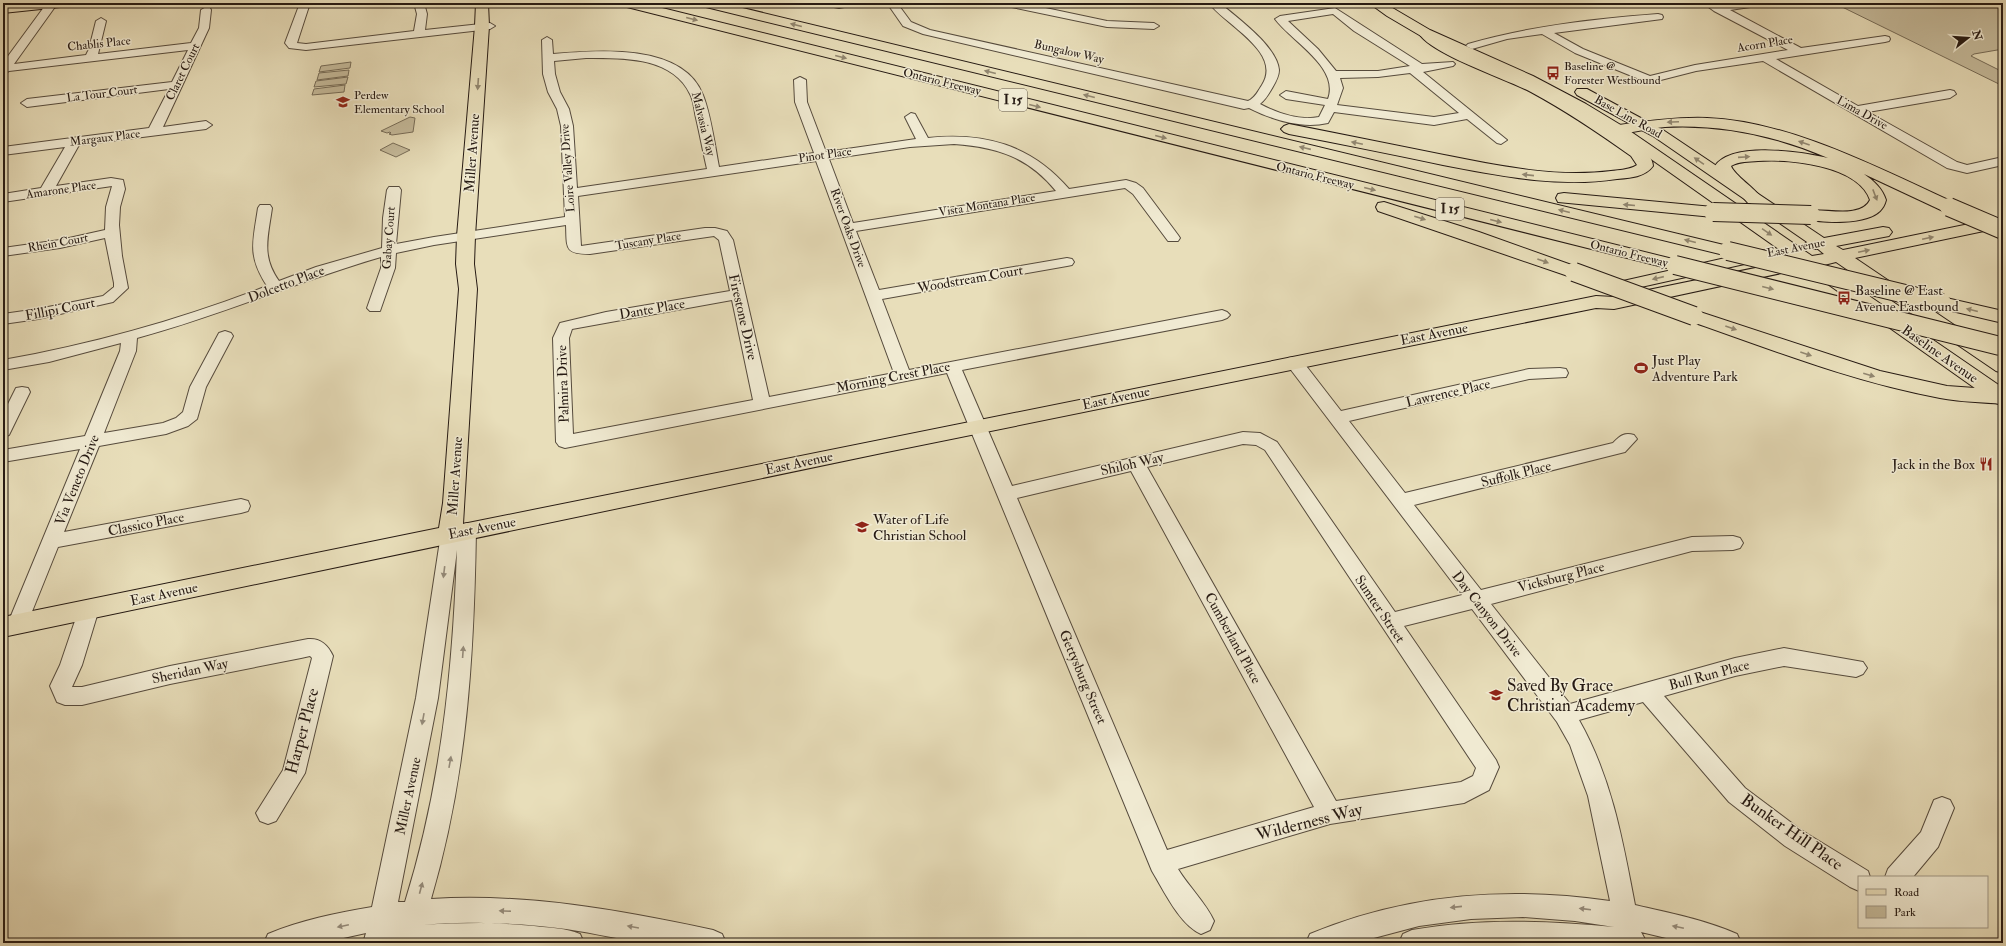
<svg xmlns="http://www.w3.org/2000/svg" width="2006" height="946" viewBox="0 0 2006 946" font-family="'IM FELL Double Pica',serif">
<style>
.green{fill:#c7bd9e;stroke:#766c58}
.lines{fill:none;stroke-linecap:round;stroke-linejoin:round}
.minor-casing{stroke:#564b3d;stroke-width:2}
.major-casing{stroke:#261a13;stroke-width:2}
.highway-casing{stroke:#261a13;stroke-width:2}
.minor{fill:#f0ead2;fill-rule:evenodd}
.major{fill:#e8deba;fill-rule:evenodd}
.highway{fill:#e8deba;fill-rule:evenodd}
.highway-bridge-casing{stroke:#261a13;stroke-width:20;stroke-linecap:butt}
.highway-bridge{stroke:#e8deba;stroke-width:18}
.oneway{fill:#91866f}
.oneway2{fill:#958c7c}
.labels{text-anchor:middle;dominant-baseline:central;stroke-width:3;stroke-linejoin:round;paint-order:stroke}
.far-street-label{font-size:12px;fill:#261a13;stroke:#f0ead2}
.far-poi-label{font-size:12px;fill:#261a13;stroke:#f0ead2;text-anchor:start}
.shield{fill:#f0ead2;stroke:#63584c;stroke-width:1}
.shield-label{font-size:13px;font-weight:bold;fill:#261a13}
.street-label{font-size:14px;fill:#261a13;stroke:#f0ead2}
.poi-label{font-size:14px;fill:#261a13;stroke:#f0ead2;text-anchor:start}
.near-poi-label{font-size:17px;fill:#261a13;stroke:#f0ead2;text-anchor:start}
.near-street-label{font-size:17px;fill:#261a13;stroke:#f0ead2}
</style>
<rect width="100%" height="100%" fill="#e8deba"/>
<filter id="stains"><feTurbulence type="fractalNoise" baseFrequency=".005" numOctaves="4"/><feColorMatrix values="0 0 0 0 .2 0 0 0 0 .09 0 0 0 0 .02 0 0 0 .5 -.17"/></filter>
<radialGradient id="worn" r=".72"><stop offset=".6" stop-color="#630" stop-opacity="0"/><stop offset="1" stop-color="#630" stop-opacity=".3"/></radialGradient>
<path class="green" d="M 1834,3 L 2003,3 L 2003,49 L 1974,54 L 1971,56 L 2003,72 L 2003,86 Z
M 351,62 L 350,68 L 319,72 L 321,66 Z
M 349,70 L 348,76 L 317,80 L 319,73 Z
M 348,77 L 346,84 L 314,87 L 316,81 Z
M 345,85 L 344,92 L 312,95 L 314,89 Z
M 410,117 L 415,118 L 413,132 L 392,135 L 389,134 L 391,133 L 390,132 L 387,133 L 381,131 Z
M 393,143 L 410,150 L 396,157 L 380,150 Z"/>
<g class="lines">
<g class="minor-casing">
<path id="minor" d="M 47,3 L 57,4 L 14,64 L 86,55 L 89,49 L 96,21 L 101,18 L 106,21 L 98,54 L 191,43 L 199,28 L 201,10 L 206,7 L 210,8 L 211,10 L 209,28 L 163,127 L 206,121 L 212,125 L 206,129 L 79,145 L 56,186 L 111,178 L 123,180 L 125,189 L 120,207 L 119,225 L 122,256 L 128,288 L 113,302 L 38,319 L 3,324 L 3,314 L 38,309 L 103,296 L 114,287 L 114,283 L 105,238 L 60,248 L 3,256 L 3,248 L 60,240 L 105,230 L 106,207 L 112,186 L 3,202 L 3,194 L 41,188 L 65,147 L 3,155 L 3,147 L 149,128 L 169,89 L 27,107 L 21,103 L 27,99 L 172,82 L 188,50 L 9,71 L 3,74 L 3,63 Z
M 300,3 L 310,3 L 297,43 L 306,44 L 414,31 L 417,14 L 414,3 L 424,3 L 427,14 L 425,30 L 490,23 L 495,26 L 490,29 L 306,50 L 289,48 L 285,43 Z
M 823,3 L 856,3 L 855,5 L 839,8 L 824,5 Z
M 887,3 L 897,3 L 911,22 L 930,30 L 1248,101 C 1255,98 1258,91 1262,85 C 1283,52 1225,25 1209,3 L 1220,3 C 1237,18 1277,46 1279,70 C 1279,77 1275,83 1271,90 C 1268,95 1265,100 1260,104 C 1277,113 1300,121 1319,117 L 1325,105 L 1286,99 L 1280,95 L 1286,91 L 1328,99 C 1340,67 1291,41 1275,19 L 1280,16 L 1335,8 L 1422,64 L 1453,62 L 1455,64 L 1453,66 L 1423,72 L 1507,140 L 1501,144 L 1497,143 L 1467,119 L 1434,125 L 1334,112 L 1328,123 C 1301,129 1273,120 1249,108 L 1244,109 L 923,34 L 903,26 ZM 1333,14 L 1354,31 L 1410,66 L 1378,71 L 1336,71 L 1318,49 L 1288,21 ZM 1410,73 L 1459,113 L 1434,117 L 1337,105 L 1343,88 L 1340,78 L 1378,77 Z
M 1002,3 L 1022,3 L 1107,21 L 1154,23 L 1159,26 L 1154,29 L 1107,27 L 1007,6 Z
M 1703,3 L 1716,3 L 1720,5 L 1737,3 L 1762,3 L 1757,6 L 1730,10 L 1801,48 L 1885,36 L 1889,37 L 1890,39 L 1889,41 L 1885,42 L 1776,59 L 1858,106 L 1950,90 L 1954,91 L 1956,94 L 1950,98 L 1868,112 L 1957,162 L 1967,165 L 2003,157 L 2003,165 L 1967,173 L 1947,168 L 1763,61 L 1696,71 L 1649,83 L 1575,53 L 1542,34 L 1507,39 L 1472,49 L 1466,46 L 1468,44 C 1530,26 1594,19 1658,14 L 1662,15 L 1663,17 L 1662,19 L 1554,33 L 1583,49 L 1650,76 L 1695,65 L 1788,50 L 1714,11 Z
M 547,37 L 552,40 L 553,54 C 598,50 683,43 703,95 C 711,115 715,146 719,167 L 814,153 L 795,102 L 794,80 L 800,77 L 806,80 L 807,102 L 826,152 L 916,139 L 905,117 L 911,113 L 915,114 L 928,138 C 985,132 1031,145 1069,189 L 1126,180 L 1136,183 L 1143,188 L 1178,235 L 1180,238 L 1178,241 L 1168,241 L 1133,194 L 1125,188 L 856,231 L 879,290 L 1067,258 L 1072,259 L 1074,262 L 1072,265 L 1067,266 L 882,299 L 909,370 L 1222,310 L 1227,312 L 1230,315 L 1227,318 L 1222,320 L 962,370 L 1012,486 L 1243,432 L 1260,433 L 1277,442 L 1395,612 L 1462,595 L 1288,366 L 1286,362 L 1288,358 L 1294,357 L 1300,358 L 1341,411 L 1529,369 L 1560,368 L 1566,369 L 1568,373 L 1566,377 L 1529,379 L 1349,421 L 1405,493 L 1613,443 C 1620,436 1624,432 1634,435 L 1637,439 L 1625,452 L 1414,505 L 1481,590 L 1692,537 L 1733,536 L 1740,538 L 1743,543 L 1740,548 L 1733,550 L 1692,551 L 1491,604 L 1570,704 L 1735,658 L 1784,648 L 1863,662 L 1867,668 L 1863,674 L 1856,677 L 1784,666 L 1735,676 L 1664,696 L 1745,788 L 1801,830 L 1868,871 L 1870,877 L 1859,877 L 1859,891 L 1850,887 L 1785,846 L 1729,802 L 1643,702 L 1579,720 C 1612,778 1623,842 1635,905 C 1670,913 1705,920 1737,934 L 1741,943 L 1687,943 L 1641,932 L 1647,943 L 1399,943 L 1403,934 L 1412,930 C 1480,918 1546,921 1614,927 L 1575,921 L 1523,917 L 1471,919 L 1419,926 L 1355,943 L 1306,943 L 1310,934 C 1406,894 1507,886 1610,901 L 1588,796 L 1570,745 L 1557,722 L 1472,609 L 1404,626 L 1496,760 L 1499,767 L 1489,790 L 1464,803 L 1330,824 L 1178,869 C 1189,887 1206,903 1214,921 L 1210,930 L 1201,934 C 1180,925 1164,891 1152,871 L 947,373 L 565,448 L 559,446 L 556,442 L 553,338 L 560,323 L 606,312 L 730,291 L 719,240 L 714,236 L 590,254 C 564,254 567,248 566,225 L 434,245 L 396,253 L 395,268 L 380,311 L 370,311 L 367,308 L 381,268 L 381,257 C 298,281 220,316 137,338 L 136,351 L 104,433 L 163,423 L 176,418 L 183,412 L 190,387 L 219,333 L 225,331 L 231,333 L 233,336 L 206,387 L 197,419 L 188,426 L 166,434 L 99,446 L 64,532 L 241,499 L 248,501 L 250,506 L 248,511 L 241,513 L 58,547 L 25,629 L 18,631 L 11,629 L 8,623 L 80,449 L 3,462 L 3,450 L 85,436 L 120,351 L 121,343 L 49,362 L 3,370 L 3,360 C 93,344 182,319 267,286 C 247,255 253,242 258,208 L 260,205 L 270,205 L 272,208 C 268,237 261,256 279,281 L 316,267 L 382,248 L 383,218 L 387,190 L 389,187 L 399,187 L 401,190 L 396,244 L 434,237 L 565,217 L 561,126 L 557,109 L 548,92 L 543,74 L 542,40 ZM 586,58 C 621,58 672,56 690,94 C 694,101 694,110 696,118 C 700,135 703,152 707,169 L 577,188 L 573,126 L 569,109 L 560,92 L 555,74 L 554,61 ZM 954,144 C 997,147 1028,157 1056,191 L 853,223 L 829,159 L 910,147 ZM 816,161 L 894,373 L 769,397 L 733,240 L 727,231 L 715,228 L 705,228 L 581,246 L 578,196 ZM 732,300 L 753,400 L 573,434 L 569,338 L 572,329 ZM 1243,444 L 1256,445 L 1265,450 L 1476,768 L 1473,776 L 1461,782 L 1336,801 L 1147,467 ZM 1131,471 L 1314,807 L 1167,850 L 1017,498 Z
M 22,387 L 28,388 L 30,392 L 9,435 L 3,437 L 3,414 L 16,388 Z
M 467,523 L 474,525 L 476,530 C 474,657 467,777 431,899 C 526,893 620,910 713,930 L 722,934 L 726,943 C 702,943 677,945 653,943 C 625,941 594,933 566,929 C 518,922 471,922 423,925 C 460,921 498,923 534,926 C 550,928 566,928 580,934 L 584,943 L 363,943 L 366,933 L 321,943 L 264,943 L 268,934 C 301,920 337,913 372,907 L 416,698 L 441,534 L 443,529 L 450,527 L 458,530 L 460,525 ZM 457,550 C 453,670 441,787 405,902 L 398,902 L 438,698 Z
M 89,601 L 96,603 L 99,609 L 82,665 L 72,687 L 82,687 L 170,666 L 308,639 C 321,638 328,645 333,656 L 305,773 L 276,821 L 268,824 L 260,821 L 256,813 L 283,770 L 312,658 L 310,656 L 301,658 L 170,684 L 82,705 L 65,705 L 57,702 L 50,686 L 60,665 L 79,609 L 82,603 Z
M 1942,797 L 1950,800 L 1954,808 L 1938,847 L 1913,877 L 1885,877 L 1888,869 L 1921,832 L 1934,800 Z"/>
</g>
<g class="major-casing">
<path id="major" d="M 24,3 L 66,3 L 60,7 L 3,13 L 3,5 Z
M 476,3 L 488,3 L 489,26 L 475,236 L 474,264 L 477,289 L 463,524 L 1596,296 L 1614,297 L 1794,260 L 1614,133 L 1536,89 L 1421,36 L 1387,16 L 1369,3 L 1384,3 L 1430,30 L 1533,76 L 1586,104 L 1624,127 L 1812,256 L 1824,254 L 1818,249 L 1807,249 L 1804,245 L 1807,242 L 1653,136 L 1577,95 L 1575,92 L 1577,89 L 1587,89 L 1663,130 L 1824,238 L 1883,227 L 1889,228 L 1892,232 L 1889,236 L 1836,246 L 1843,250 L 2003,217 L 2003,227 L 1855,258 L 2003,358 L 2003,373 L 1996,371 L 1836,262 L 1824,265 L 2003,388 L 2003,405 L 1996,403 L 1805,268 L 1614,309 L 1596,308 L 882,453 L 3,637 L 3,617 L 439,528 L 443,503 L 459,289 L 456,264 L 457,236 L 475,26 Z
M 1761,250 L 1767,251 L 1770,255 L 1767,259 L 1623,291 L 1617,290 L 1614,286 L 1617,282 L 1623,281 Z"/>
</g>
<g class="highway-casing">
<path id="highway" d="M 621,3 L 642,3 L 1681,261 L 1684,265 L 1681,269 L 1675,270 L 623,6 Z
M 700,3 L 722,3 L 1728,246 L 1734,247 L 1737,251 L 1734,255 L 1728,256 L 706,7 Z
M 1427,31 L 1466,53 L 1543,87 L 1612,129 L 1619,125 C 1648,121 1677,117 1707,118 C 1790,121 1880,169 1955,203 L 1957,207 L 1955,211 L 1949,212 L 1943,211 L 1864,174 C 1874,181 1882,188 1886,200 C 1885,204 1883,208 1880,211 C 1866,225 1824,223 1805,219 L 1803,215 L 1805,211 C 1823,207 1860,220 1870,200 C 1858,165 1789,159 1758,161 C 1749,162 1739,161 1731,166 C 1735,176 1755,188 1762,199 L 1760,203 L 1754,204 L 1748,203 L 1734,187 L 1720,176 L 1715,166 C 1732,141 1803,152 1828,158 C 1777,136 1721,124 1665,127 C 1650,128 1635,132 1620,134 C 1630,141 1653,152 1653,166 C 1645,177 1630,178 1617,179 C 1558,188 1501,176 1443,165 C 1392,154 1341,144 1289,134 L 1284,132 L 1281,129 L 1284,126 L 1289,124 C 1341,134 1393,145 1444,155 C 1499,166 1555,178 1611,171 C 1619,170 1629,170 1637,165 L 1631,156 C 1599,133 1566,111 1531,92 C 1506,79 1434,55 1420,35 L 1422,32 Z
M 1564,193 L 1713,207 L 1719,208 L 1721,212 L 1719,216 L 1713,217 L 1558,202 L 1556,198 L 1558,194 Z
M 1384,202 L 1479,232 L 1580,268 L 1583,272 L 1580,276 L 1574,277 L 1568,276 L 1378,211 L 1376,207 L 1378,203 Z
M 1942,297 L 2003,311 L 2003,323 L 1935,307 L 1933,303 L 1935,299 Z
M 1694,310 L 1880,371 L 1947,386 L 2003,390 L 2003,404 C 1982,402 1960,402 1940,398 C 1853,382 1770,349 1687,320 L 1685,316 L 1687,312 Z"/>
</g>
<use href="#minor" class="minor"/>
<use href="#major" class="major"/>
<use href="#highway" class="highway"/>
<g class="highway-bridge-casing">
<path id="highway-bridge" d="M 1949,207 L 2003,230
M 1713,212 L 1811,215
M 1728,251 L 1942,303
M 1675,265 L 2000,346
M 1574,272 L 1694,316"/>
</g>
<use href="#highway-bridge" class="highway-bridge"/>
</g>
<defs><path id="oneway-solid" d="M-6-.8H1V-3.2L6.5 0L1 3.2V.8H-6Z"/></defs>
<g class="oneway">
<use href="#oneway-solid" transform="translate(692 19) rotate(14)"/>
<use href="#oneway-solid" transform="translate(796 25) rotate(-166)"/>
<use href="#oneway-solid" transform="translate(841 57) rotate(14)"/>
<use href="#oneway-solid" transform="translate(990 72) rotate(-166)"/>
<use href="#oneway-solid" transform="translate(478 84) rotate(94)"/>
<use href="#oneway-solid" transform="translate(1089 96) rotate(-166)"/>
<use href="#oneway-solid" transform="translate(1035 106) rotate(14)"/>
<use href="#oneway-solid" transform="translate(1673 122) rotate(177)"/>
<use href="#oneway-solid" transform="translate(1161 137) rotate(14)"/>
<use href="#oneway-solid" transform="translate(1357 143) rotate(-168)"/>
<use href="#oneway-solid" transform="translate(1804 143) rotate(-161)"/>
<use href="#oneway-solid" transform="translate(1305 148) rotate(-167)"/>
<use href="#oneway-solid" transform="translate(1744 157) rotate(-4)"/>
<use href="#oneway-solid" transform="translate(1699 161) rotate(-146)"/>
<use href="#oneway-solid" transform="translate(1528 175) rotate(-174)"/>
<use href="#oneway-solid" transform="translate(1370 189) rotate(14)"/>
<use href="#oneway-solid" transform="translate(1875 195) rotate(69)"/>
<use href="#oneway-solid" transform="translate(1629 205) rotate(-175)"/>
<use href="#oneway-solid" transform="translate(1564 211) rotate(-166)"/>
<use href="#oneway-solid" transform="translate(1420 218) rotate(18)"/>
<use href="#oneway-solid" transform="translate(1496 221) rotate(14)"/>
<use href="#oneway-solid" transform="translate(1767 232) rotate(34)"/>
<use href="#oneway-solid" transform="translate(1928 238) rotate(-12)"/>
<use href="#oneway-solid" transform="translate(1690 241) rotate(-166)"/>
<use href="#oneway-solid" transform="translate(1864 251) rotate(-12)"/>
<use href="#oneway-solid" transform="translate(1543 261) rotate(20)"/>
<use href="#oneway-solid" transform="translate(1658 278) rotate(167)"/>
<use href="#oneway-solid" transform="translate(1768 288) rotate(14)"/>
<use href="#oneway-solid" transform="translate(1972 310) rotate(-166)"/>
<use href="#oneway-solid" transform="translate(1731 328) rotate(19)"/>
<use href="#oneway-solid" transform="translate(1806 354) rotate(19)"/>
<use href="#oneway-solid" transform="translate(1869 375) rotate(16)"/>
</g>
<g class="oneway2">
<use href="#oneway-solid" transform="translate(444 572) rotate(97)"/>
<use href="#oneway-solid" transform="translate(463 652) rotate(-86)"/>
<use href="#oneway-solid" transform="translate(423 719) rotate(100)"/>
<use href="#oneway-solid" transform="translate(450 762) rotate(-80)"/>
<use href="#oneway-solid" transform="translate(421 888) rotate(-75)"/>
<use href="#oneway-solid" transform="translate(1456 907) rotate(174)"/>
<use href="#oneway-solid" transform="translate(1585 909) rotate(-173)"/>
<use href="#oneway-solid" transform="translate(505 911) rotate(-177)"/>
<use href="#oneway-solid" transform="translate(343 926) rotate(168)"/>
<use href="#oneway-solid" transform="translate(633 927) rotate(-170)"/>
<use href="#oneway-solid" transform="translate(1678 927) rotate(-168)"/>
</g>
<defs>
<g id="bus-bare" transform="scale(1.08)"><path d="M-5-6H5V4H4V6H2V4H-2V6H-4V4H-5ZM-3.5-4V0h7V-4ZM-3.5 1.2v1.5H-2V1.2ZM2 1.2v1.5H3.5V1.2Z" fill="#8f2418" stroke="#f0ead2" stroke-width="2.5" paint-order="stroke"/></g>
<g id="school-bare" transform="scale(1.08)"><path d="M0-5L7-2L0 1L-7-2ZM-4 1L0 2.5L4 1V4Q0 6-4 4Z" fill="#8f2418" stroke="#f0ead2" stroke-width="2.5" paint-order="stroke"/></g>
<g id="stadium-bare" transform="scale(1.08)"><path d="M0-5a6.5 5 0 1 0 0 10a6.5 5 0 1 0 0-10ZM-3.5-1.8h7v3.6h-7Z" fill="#8f2418" stroke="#f0ead2" stroke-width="2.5" paint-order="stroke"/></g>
<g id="restaurant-bare" transform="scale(1.08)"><path d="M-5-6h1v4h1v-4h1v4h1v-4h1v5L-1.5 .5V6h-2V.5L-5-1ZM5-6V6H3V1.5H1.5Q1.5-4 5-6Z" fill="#8f2418" stroke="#f0ead2" stroke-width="2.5" paint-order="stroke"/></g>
</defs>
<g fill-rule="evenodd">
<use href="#bus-bare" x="1553" y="73"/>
<use href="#school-bare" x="343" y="102"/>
<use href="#bus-bare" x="1844" y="298"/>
<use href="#stadium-bare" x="1641" y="368"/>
<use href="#restaurant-bare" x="1986" y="464"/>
<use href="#school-bare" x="862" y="527"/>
<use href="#school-bare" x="1496" y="695"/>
</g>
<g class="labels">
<g class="far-street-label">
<text transform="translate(99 44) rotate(-6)">Chablis Place</text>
<text transform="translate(1765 44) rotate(-9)">Acorn Place</text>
<text transform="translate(1069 52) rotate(13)">Bungalow Way</text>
<text transform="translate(183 72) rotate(-64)">Claret Court</text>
<text transform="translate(942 82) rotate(14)">Ontario Freeway</text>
<text transform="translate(102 94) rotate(-7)">La Tour Court</text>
<text transform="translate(1862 113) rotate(29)">Lima Drive</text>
<text transform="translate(1628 117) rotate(29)">Base Line Road</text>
<text transform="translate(703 124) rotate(76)">Malvasia Way</text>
<text transform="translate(105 138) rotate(-7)">Margaux Place</text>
<text transform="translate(825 155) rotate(-8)">Pinot Place</text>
<text transform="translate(568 168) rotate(-94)">Loire Valley Drive</text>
<text transform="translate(1315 176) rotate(14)">Ontario Freeway</text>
<text transform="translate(61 190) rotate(-8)">Amarone Place</text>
<text transform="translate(987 205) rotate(-9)">Vista Montana Place</text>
<text transform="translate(848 228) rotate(70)">River Oaks Drive</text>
<text transform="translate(389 238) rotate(-86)">Gabay Court</text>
<text transform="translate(648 241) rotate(-9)">Tuscany Place</text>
<text transform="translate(58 243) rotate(-10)">Rhein Court</text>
<text transform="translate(1796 248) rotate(-11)">East Avenue</text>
<text transform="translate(1629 254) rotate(14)">Ontario Freeway</text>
</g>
<g class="far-poi-label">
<text x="1564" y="66">Baseline @<tspan x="1564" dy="14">Forester Westbound</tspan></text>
<text x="354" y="95">Perdew<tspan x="354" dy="14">Elementary School</tspan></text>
</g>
<g class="shield">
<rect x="999" y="89" width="28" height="22" rx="3"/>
<rect x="1436" y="198" width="28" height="22" rx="3"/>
</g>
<g class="shield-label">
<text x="1013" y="100">I 15</text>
<text x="1450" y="209">I 15</text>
</g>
<g class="street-label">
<text transform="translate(472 153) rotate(-86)">Miller Avenue</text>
<text transform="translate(970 279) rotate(-10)">Woodstream Court</text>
<text transform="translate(286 284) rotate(-21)">Dolcetto Place</text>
<text transform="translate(60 309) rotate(-11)">Fillipi Court</text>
<text transform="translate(652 309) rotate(-10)">Dante Place</text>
<text transform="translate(743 317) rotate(77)">Firestone Drive</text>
<text transform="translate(1434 334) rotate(-11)">East Avenue</text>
<text transform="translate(1940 354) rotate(35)">Baseline Avenue</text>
<text transform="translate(893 377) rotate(-11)">Morning Crest Place</text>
<text transform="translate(563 384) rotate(-92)">Palmira Drive</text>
<text transform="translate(1448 393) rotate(-13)">Lawrence Place</text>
<text transform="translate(1116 398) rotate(-12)">East Avenue</text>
<text transform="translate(799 463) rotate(-12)">East Avenue</text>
<text transform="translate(1132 464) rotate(-13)">Shiloh Way</text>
<text transform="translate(1516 474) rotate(-14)">Suffolk Place</text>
<text transform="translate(455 476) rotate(-86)">Miller Avenue</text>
<text transform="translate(77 480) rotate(-68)">Via Veneto Drive</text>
<text transform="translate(146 524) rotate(-11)">Classico Place</text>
<text transform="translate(482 528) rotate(-11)">East Avenue</text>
<text transform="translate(1561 577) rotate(-14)">Vicksburg Place</text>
<text transform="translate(164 594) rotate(-12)">East Avenue</text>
<text transform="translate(1380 609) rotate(56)">Sumter Street</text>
<text transform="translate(1487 614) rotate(52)">Day Canyon Drive</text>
<text transform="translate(1233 638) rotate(61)">Cumberland Place</text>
<text transform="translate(190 671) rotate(-12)">Sheridan Way</text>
<text transform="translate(1709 675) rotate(-15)">Bull Run Place</text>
<text transform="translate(1083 677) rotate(67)">Gettysburg Street</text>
<text transform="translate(408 796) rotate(-78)">Miller Avenue</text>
</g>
<g class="poi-label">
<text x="1855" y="290">Baseline @ East<tspan x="1855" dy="16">Avenue Eastbound</tspan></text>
<text x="1652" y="360">Just Play<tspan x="1652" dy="16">Adventure Park</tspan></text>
<text x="1975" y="464" text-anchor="end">Jack in the Box</text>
<text x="873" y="519">Water of Life<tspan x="873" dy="16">Christian School</tspan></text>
</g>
<g class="near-poi-label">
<text x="1507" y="685">Saved By Grace<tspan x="1507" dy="20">Christian Academy</tspan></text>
</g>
<g class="near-street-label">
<text transform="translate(302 731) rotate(-75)">Harper Place</text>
<text transform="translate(1309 822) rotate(-14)">Wilderness Way</text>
<text transform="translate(1792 832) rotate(35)">Bunker Hill Place</text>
</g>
</g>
<rect width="2006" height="946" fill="none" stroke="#e8deba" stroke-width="16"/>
<rect x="4" y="4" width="1998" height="938" fill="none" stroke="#261a13" stroke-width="2"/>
<rect x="8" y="8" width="1990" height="930" fill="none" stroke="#261a13"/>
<rect x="1858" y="876" width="130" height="52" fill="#f0ead2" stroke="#9f9786"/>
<rect x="1866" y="889" width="20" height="6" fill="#e8deba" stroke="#9f9786"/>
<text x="1894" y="896" font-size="12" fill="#261a13">Road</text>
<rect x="1866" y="906" width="20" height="12" fill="#c7bd9e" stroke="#9f9786"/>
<text x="1894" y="916" font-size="12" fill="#261a13">Park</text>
<g transform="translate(1968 38) rotate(73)" stroke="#f0ead2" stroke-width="3" paint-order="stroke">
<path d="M0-3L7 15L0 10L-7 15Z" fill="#261a13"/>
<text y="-6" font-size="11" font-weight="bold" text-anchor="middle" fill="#261a13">N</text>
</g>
<rect width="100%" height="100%" filter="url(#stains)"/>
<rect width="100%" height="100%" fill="url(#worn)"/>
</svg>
